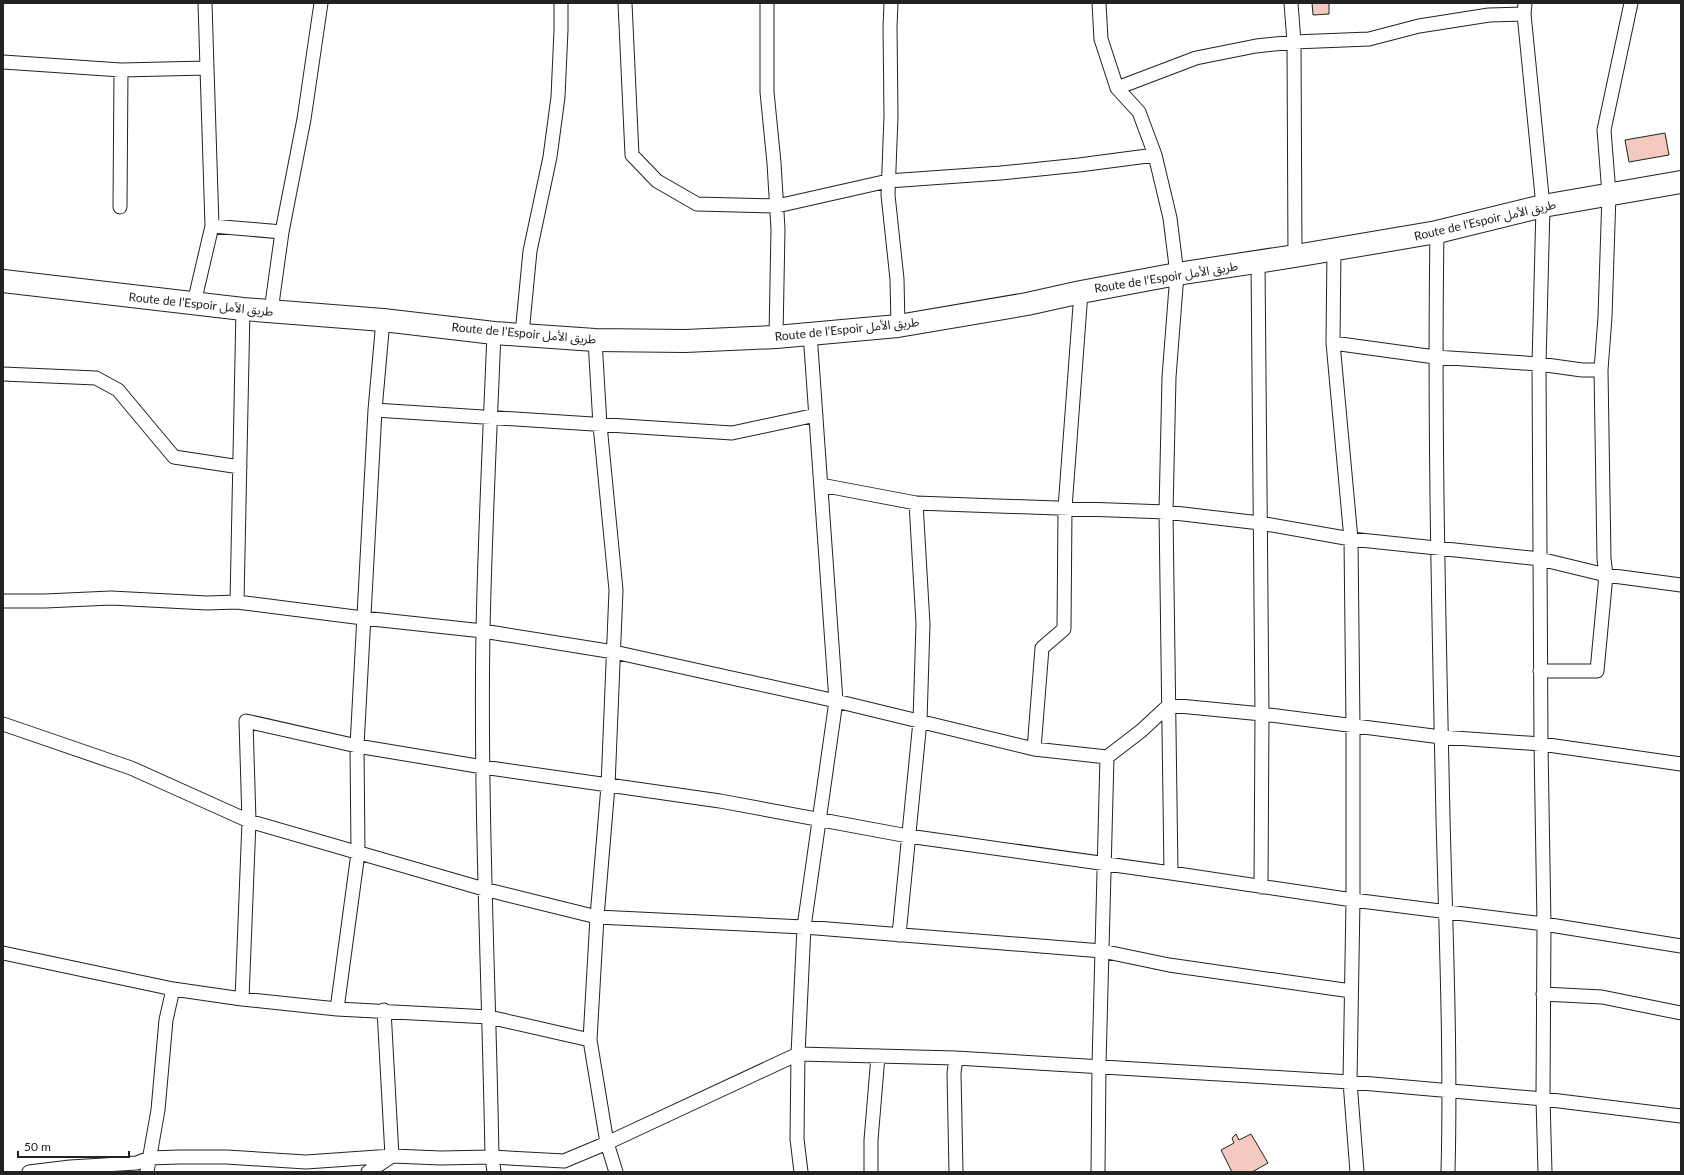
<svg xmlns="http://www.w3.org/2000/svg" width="1684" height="1175" viewBox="0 0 1684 1175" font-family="Lato,'Noto Sans Arabic',sans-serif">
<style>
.building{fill:#f3c9c0;stroke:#222}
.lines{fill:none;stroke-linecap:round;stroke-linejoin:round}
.minor-casing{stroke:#222;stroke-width:15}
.trunk-casing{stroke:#222;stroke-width:24}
.minor{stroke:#fff;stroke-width:13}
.trunk{stroke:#fff;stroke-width:22}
.labels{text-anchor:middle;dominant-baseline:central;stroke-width:3;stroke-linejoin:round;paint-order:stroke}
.street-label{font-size:12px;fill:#222;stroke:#fff}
</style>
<rect width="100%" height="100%" fill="#fff"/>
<path class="building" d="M 1312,3 L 1329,3 L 1329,14 L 1313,15 Z
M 1665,133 L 1669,155 L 1629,162 L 1625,140 Z
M 1236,1134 L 1239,1140 L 1251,1134 L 1268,1163 L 1252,1172 L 1232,1172 L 1221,1150 L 1234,1143 L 1232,1138 Z"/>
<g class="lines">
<g class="minor-casing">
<path id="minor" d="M 205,3 L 207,68
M 625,3 L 632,155 L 657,181 L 697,204 L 777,206 L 888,181 L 1001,173 L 1079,165 L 1155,155
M 767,3 L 767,92 L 774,163 L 778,229 L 776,337
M 891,3 L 890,27 L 891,116 L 888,195 L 897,279 L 898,326
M 1099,3 L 1101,39 L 1117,88 L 1139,112 L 1155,155 L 1170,218 L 1177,274 L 1169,377 L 1166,512 L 1171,873
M 1291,3 L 1294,42 L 1295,256
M 1525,3 L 1524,14 L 1543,206 L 1539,364 L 1541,744 L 1544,924 L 1543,1099 L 1545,1172
M 3,62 L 121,70 L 207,68 L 212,226 L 194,303
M 1117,88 L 1196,58 L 1256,46 L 1294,42 L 1369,39 L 1419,26 L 1489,15 L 1524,14
M 120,207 L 121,70
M 212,226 L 282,232
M 1437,232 C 1434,427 1439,622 1443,818 C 1446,936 1451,1054 1448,1172
M 1334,249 L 1333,343 L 1351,539 L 1353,727 L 1353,900 L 1350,1082 L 1357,1172
M 1258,262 L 1262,714 L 1261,887
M 243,309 L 237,602 L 363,618 L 483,631 L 614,652 L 836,701 L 1034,749 L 1107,757
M 271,311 L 282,232 L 304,119 L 321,3
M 522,334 L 530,251 L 550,157 L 558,97 L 561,30 L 561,3
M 1333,343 L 1435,357 L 1539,364 L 1582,370 L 1601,370
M 3,374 L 96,378 L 118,390 L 174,457 L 240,467
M 375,410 L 732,433 L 816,415
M 821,485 L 916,503 L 1166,512 L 1260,523 L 1351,539 L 1540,559 L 1606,575 L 1681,585
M 3,601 L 45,601 L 111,598 L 207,603 L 237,602
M 1540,671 L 1597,671 L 1606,575 L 1604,559 L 1601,370 L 1605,317 L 1609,194 L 1604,130 L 1631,3
M 3,724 L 131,768 L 249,821 L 484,889 L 597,917 L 804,927 L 1102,951 L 1169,965 L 1351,991
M 1034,749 L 1042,648 L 1064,629 L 1065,508 L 1081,292
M 899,935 L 920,721 L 923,624 L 916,503
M 3,953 L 173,989 L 242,999 L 337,1009 L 489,1017 L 590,1040
M 1543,994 L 1602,997 L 1681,1013
M 242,999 L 249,821 L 246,721 L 357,746 L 483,767 L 720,801 L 908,836 L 1171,873 L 1353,900 L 1544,924 L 1681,946
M 337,1009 L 358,853 L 357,746 L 375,410 L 383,320
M 29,1172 L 70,1167 L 137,1163 L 149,1158 L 179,1157 L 226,1157 L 306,1162 L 392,1156 L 441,1158 L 492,1157 L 564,1161 L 607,1143 L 590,1040 L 597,917 L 608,786 L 616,590 L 600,425 L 595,340
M 147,1172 L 158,1110 L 166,1020 L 173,989
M 368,1172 L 392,1156 L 384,1010
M 494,1172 L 492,1157 C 489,982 480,806 483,631 C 485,531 490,432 494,333
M 616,1172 L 607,1143 L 798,1054 L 956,1058 L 1350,1082 L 1543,1099 L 1681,1116
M 801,1172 L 797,1139 L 798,1054 L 804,927 L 836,701 L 810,333
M 871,1172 L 871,1140 L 878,1056
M 956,1172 L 954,1073 L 956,1058
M 1098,1172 L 1099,1065 L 1107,757 L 1141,731 L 1169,705 L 1262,714 L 1441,737 L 1541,744 L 1681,764"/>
</g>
<g class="trunk-casing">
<path id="trunk" d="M 3,281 L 243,309 L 383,320 L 494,333 L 595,340 L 685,341 L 776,337 L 898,326 L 1027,304 L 1081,292 L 1177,274 L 1295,256 L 1437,232 L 1543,206 L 1681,182"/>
</g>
<use href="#minor" class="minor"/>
<use href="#trunk" class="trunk"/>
</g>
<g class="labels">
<g class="street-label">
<text transform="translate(1485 220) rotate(-13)">Route de l’Espoir طريق الأمل</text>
<text transform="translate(1166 277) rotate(-9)">Route de l’Espoir طريق الأمل</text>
<text transform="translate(201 304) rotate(6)">Route de l’Espoir طريق الأمل</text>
<text transform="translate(847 329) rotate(-6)">Route de l’Espoir طريق الأمل</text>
<text transform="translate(524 333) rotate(5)">Route de l’Espoir طريق الأمل</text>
</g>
</g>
<rect width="1684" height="1175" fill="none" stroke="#222222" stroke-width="8"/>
<path d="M18 1151v6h111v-6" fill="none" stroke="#222222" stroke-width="2"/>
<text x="24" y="1151" font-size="12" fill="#222222" stroke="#ffffff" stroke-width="3" paint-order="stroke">50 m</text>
</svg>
